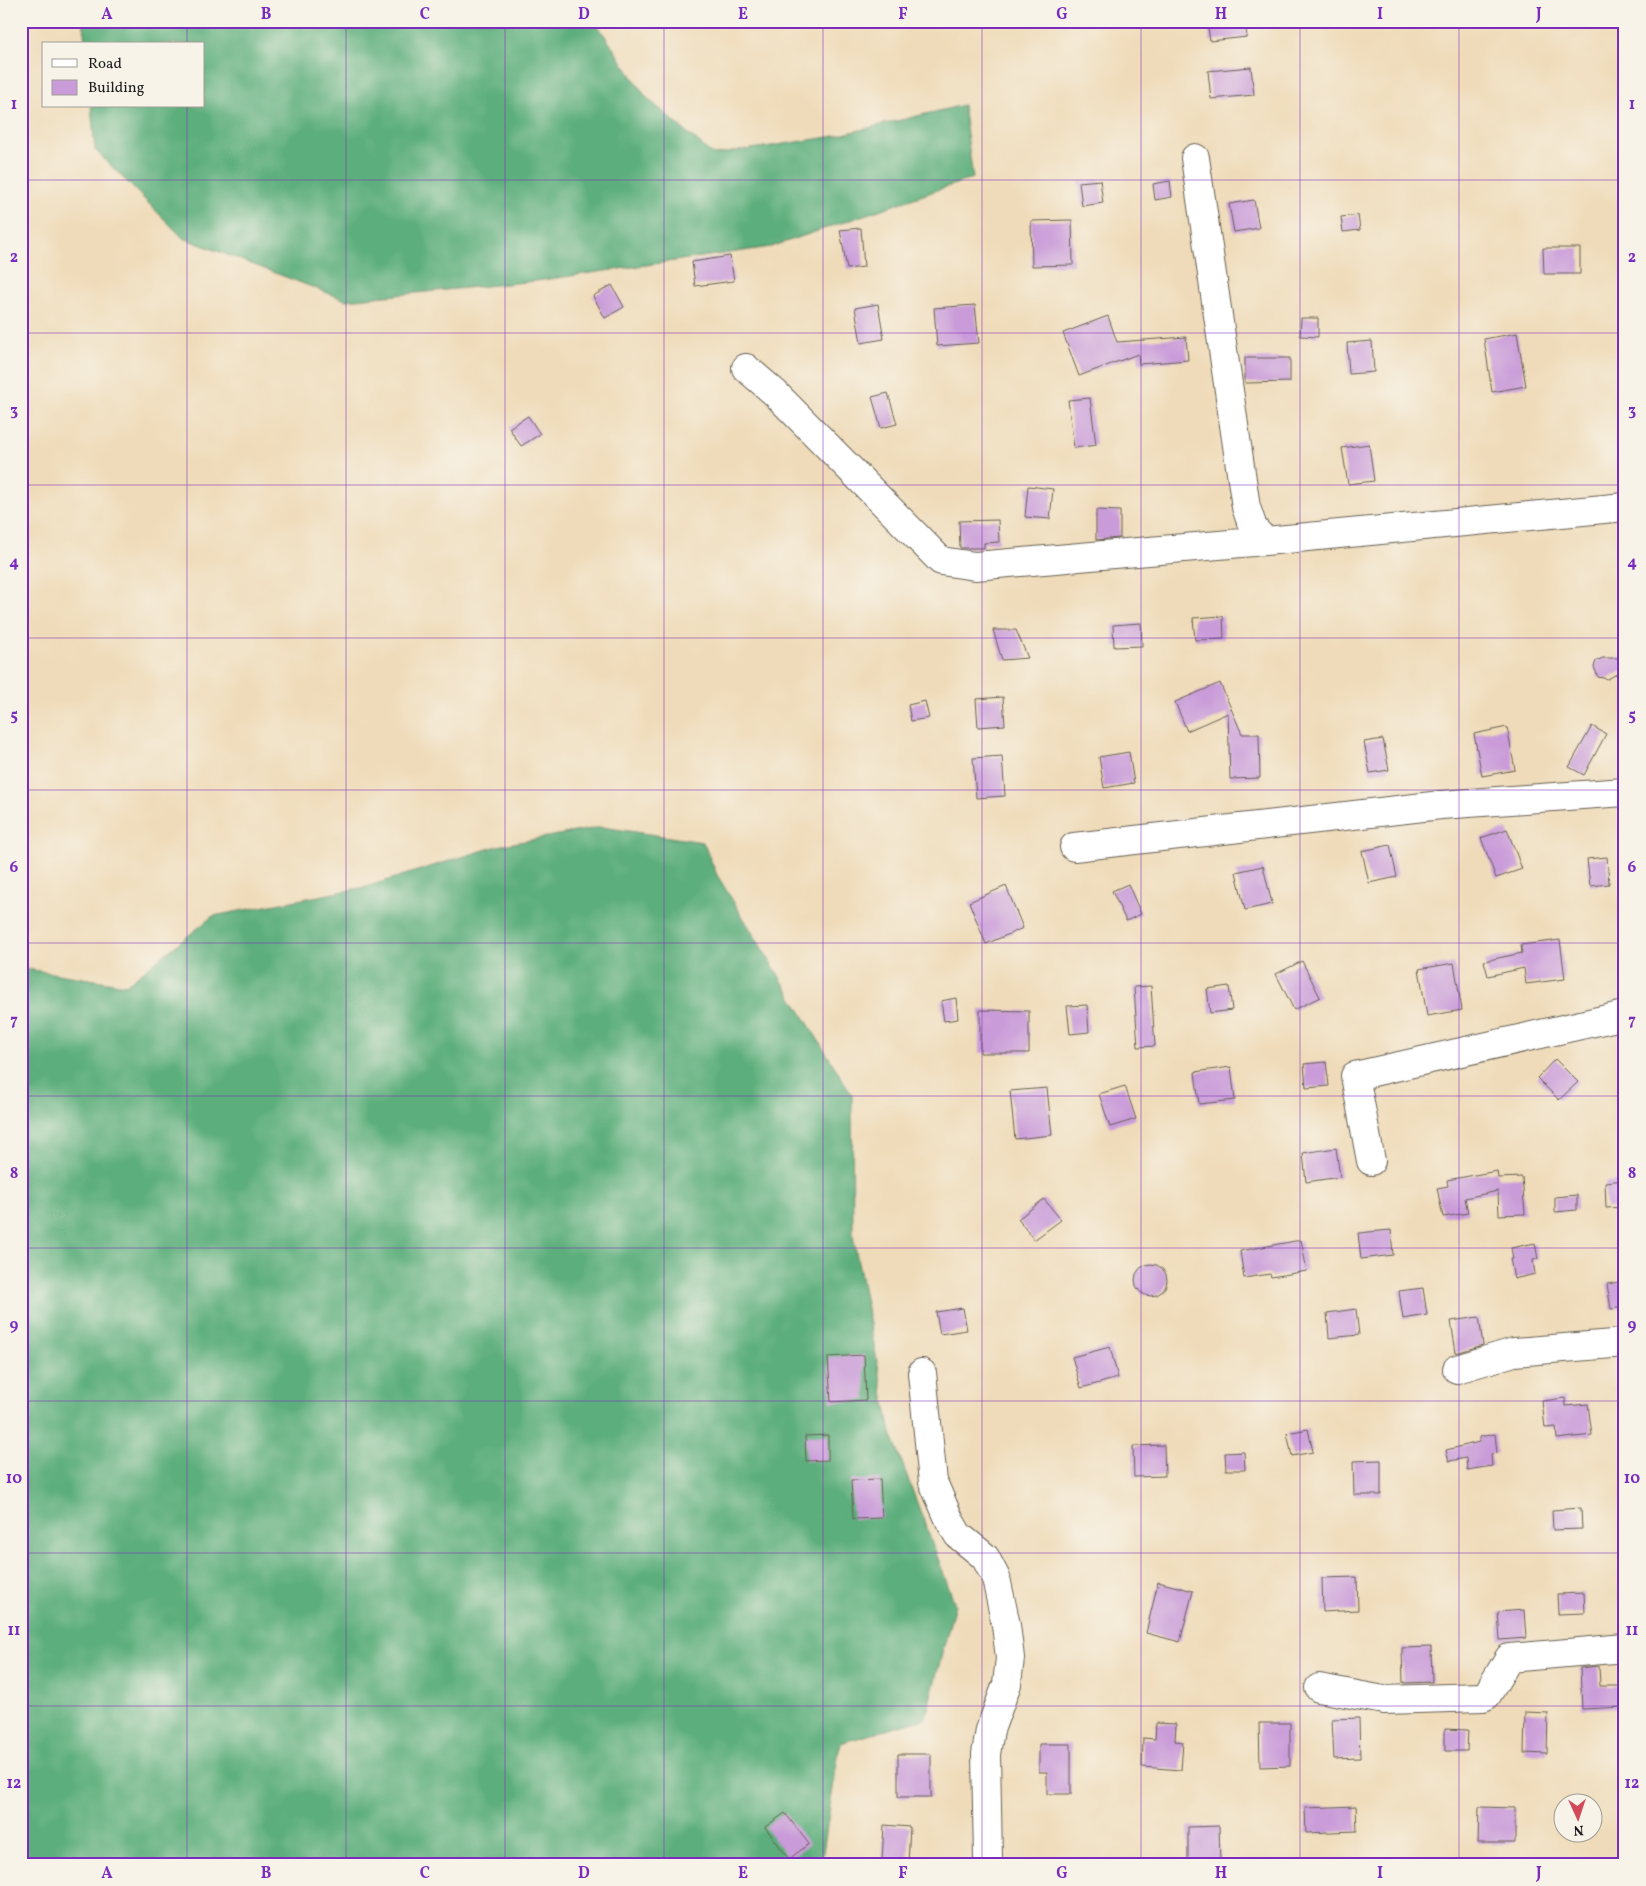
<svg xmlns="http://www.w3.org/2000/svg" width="1646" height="1886" viewBox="0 0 1646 1886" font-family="Vollkorn,serif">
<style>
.forest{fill:#5cae7b;stroke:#3c654c}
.building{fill:#c99bd9}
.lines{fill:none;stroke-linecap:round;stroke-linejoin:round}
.minor-casing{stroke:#665f53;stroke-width:30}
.minor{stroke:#fff;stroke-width:28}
.grid{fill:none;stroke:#7b2cbf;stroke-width:1;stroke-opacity:0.55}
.neatline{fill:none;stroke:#7b2cbf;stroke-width:2}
.grid-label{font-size:16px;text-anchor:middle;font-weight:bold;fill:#7b2cbf}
</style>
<rect width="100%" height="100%" fill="#f7f3e8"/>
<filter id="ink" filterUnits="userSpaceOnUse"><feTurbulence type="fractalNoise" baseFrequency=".02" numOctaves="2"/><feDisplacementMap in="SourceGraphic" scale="10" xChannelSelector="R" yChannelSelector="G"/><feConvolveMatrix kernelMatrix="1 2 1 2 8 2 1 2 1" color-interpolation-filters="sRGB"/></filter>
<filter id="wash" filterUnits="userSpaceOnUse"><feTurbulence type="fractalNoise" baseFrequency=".0096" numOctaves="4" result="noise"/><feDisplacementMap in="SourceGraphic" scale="20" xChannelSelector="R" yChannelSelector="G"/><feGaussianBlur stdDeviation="1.12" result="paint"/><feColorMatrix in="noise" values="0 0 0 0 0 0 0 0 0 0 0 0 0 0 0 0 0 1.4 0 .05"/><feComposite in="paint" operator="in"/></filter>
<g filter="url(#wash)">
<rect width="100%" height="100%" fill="#efdbb9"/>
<path class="forest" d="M 83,21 L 595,21 L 646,97 L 713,155 L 835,136 L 963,105 L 973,178 L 771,247 L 536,281 L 346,300 L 183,238 L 95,150 L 91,106 L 204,106 L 204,44 L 85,44 Z
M 602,827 L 703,842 L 717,875 L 852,1095 L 853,1236 L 891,1433 L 955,1604 L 925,1719 L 840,1743 L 821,1865 L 21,1865 L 21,968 L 126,985 L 213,916 L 366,887 L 497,846 Z"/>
<g id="blocks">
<path class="building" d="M 1207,21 L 1245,21 L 1247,37 L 1210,41 Z
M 1251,67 L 1254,95 L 1211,99 L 1208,71 Z
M 1100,180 L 1103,203 L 1082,206 L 1079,182 Z
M 1170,181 L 1172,197 L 1155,200 L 1153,184 Z
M 1254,200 L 1259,228 L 1234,232 L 1229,204 Z
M 1358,215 L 1360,230 L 1343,232 L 1341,217 Z
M 1072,220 L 1073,265 L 1032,266 L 1031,221 Z
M 861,228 L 864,267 L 847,269 L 840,230 Z
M 1543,248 L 1580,248 L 1580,274 L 1544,274 Z
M 730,256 L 734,281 L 695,286 L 692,262 Z
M 612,285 L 624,307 L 605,318 L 593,296 Z
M 878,304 L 884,339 L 861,343 L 855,308 Z
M 975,305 L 979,343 L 937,346 L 934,308 Z
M 1108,316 L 1117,342 L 1186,337 L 1188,360 L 1139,364 L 1138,354 L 1079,376 L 1063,333 Z
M 1301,318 L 1318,318 L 1318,337 L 1300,336 Z
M 1517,333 L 1526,386 L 1492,392 L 1484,339 Z
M 1372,341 L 1374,372 L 1349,374 L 1347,343 Z
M 1245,358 L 1290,358 L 1290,382 L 1245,383 Z
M 888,393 L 897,424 L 881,428 L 872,397 Z
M 1090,398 L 1096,445 L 1074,448 L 1068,400 Z
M 528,416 L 540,434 L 521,446 L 509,428 Z
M 1369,444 L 1374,481 L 1348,484 L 1342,448 Z
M 1028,486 L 1053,489 L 1050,519 L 1025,517 Z
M 1096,510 L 1120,511 L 1120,538 L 1096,540 Z
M 998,520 L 999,542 L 984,543 L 984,548 L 960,548 L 959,521 Z
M 1223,616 L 1224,639 L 1195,640 L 1193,618 Z
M 1141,623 L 1142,646 L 1114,647 L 1113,625 Z
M 993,630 L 1016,630 L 1028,658 L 1002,660 Z
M 1603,658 L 1625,658 L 1625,669 L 1608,679 L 1598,677 L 1594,667 L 1596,661 Z
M 1220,683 L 1242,734 L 1259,734 L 1260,778 L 1230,779 L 1228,713 L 1187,731 L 1175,702 Z
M 1003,697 L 1005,725 L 978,727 L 976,699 Z
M 925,701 L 929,718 L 911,721 L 908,705 Z
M 1592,726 L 1606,734 L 1584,775 L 1569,767 Z
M 1507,727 L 1515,770 L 1482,776 L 1474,734 Z
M 1383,739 L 1389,770 L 1370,773 L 1364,742 Z
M 1129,752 L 1134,783 L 1104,788 L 1099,757 Z
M 1002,756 L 1005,796 L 976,798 L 973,758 Z
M 1507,829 L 1522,869 L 1496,878 L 1481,838 Z
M 1390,845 L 1397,877 L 1369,883 L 1362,851 Z
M 1607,857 L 1609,884 L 1590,886 L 1587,859 Z
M 1263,866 L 1272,904 L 1245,910 L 1236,872 Z
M 1128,884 L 1141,914 L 1126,921 L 1112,891 Z
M 1006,886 L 1023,928 L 986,944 L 969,902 Z
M 1560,940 L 1565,979 L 1526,984 L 1524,968 L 1488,976 L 1484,961 L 1522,953 L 1521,945 Z
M 1302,961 L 1320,997 L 1294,1010 L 1276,974 Z
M 1454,963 L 1462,1010 L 1427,1016 L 1419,969 Z
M 1151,986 L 1155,1046 L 1138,1047 L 1134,987 Z
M 1229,986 L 1232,1010 L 1210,1013 L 1207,989 Z
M 956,998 L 958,1019 L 944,1021 L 941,1001 Z
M 1087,1005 L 1089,1032 L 1070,1034 L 1067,1006 Z
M 980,1010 L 1029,1011 L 1029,1053 L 980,1053 Z
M 1555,1059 L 1578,1082 L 1559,1100 L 1537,1078 Z
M 1326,1062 L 1329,1086 L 1306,1088 L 1304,1064 Z
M 1231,1067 L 1235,1100 L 1199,1104 L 1195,1072 Z
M 1125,1086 L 1136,1119 L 1110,1127 L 1099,1094 Z
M 1047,1088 L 1052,1135 L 1015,1139 L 1010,1091 Z
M 1336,1148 L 1340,1177 L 1306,1182 L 1303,1153 Z
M 1497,1171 L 1498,1178 L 1522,1177 L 1525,1214 L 1499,1215 L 1498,1191 L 1465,1198 L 1468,1213 L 1443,1217 L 1437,1188 L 1448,1186 L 1447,1180 Z
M 1625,1180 L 1625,1207 L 1606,1208 L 1605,1182 Z
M 1577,1195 L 1577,1210 L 1555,1212 L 1555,1197 Z
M 1044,1199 L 1061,1220 L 1034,1240 L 1018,1219 Z
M 1391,1230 L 1393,1255 L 1361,1259 L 1358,1233 Z
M 1301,1240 L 1307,1271 L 1271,1277 L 1270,1274 L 1244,1278 L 1240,1251 Z
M 1535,1243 L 1538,1259 L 1533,1260 L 1535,1274 L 1514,1279 L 1510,1259 L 1513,1259 L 1511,1248 Z
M1135 1280a16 16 0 1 1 32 0a16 16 0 1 1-32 0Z
M 1625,1281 L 1625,1307 L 1611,1309 L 1607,1284 Z
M 1423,1288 L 1427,1315 L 1403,1319 L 1399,1291 Z
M 963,1308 L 967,1330 L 940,1334 L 936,1312 Z
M 1356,1309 L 1359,1335 L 1329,1338 L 1327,1313 Z
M 1479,1317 L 1483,1345 L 1456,1353 L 1451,1321 Z
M 1110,1347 L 1118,1378 L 1081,1388 L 1072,1357 Z
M 864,1355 L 866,1400 L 831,1402 L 828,1357 Z
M 1565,1398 L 1566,1406 L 1588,1404 L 1592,1435 L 1557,1439 L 1556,1427 L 1545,1428 L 1542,1401 Z
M 1308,1429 L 1313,1452 L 1292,1456 L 1287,1433 Z
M 1495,1434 L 1497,1453 L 1491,1454 L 1492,1466 L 1467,1470 L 1466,1458 L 1449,1461 L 1446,1450 L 1479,1442 L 1479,1437 Z
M 828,1435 L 828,1460 L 806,1461 L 805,1436 Z
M 1164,1445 L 1165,1476 L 1134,1477 L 1133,1446 Z
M 1244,1452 L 1245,1470 L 1226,1470 L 1225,1453 Z
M 1381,1460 L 1381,1495 L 1354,1495 L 1353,1461 Z
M 880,1479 L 882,1518 L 853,1519 L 851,1480 Z
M 1581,1508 L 1582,1529 L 1553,1530 L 1552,1510 Z
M 1357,1577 L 1358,1610 L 1323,1612 L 1322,1578 Z
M 1158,1582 L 1193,1591 L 1180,1642 L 1146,1633 Z
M 1584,1593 L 1585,1613 L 1558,1614 L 1557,1594 Z
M 1524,1610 L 1526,1638 L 1500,1640 L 1498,1612 Z
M 1431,1647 L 1432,1682 L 1403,1683 L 1402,1648 Z
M 1599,1666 L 1600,1686 L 1622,1686 L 1623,1707 L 1582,1709 L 1580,1668 Z
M 1525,1712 L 1548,1713 L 1547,1754 L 1524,1753 Z
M 1359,1718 L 1360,1758 L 1334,1759 L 1332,1719 Z
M 1156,1723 L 1176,1724 L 1175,1741 L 1183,1742 L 1181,1770 L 1142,1767 L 1143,1738 L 1155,1739 Z
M 1259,1723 L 1290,1723 L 1290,1766 L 1260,1767 Z
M 1445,1729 L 1468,1730 L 1467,1751 L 1445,1751 Z
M 1039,1744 L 1071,1744 L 1071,1794 L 1047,1794 L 1047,1772 L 1039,1772 Z
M 898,1754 L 931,1754 L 931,1797 L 898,1797 Z
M 1356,1806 L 1357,1831 L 1306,1833 L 1305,1808 Z
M 1479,1807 L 1515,1808 L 1515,1843 L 1478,1843 Z
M 785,1813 L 809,1844 L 789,1859 L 765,1827 Z
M 884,1825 L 910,1827 L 908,1863 L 882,1861 Z
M 1219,1826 L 1220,1863 L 1188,1864 L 1188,1827 Z"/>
</g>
</g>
<g filter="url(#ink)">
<use href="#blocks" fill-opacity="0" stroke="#665f53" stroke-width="1"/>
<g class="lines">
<g class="minor-casing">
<path id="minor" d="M 1195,158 L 1246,507 L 1253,528 L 1265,541 L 1625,507
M 746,368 L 775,393 L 941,561 L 975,566 L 1265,541
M 1074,847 L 1441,805 L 1625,792
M 1371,1161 L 1355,1076 L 1625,1015
M 1457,1369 L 1514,1352 L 1625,1343
M 922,1373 L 933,1482 L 950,1521 L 958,1535 L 985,1557 L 996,1578 L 1006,1625 L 1010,1658 L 1007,1684 L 990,1730 L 986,1754 L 988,1859 L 990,1865
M 1319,1688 L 1384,1700 L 1483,1697 L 1487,1695 L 1509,1658 L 1625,1648"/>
</g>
<use href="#minor" class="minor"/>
</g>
</g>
<path class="grid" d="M 187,21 L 187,44M 346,21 L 346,1865M 505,21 L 505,1865M 664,21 L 664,1865M 823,21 L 823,1865M 982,21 L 982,1865M 1141,21 L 1141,1865M 1300,21 L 1300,1865M 1459,21 L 1459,1865M 187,106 L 187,1865M 21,180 L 1625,180M 21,333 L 1625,333M 21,485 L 1625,485M 21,638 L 1625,638M 21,790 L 1625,790M 21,943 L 1625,943M 21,1096 L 1625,1096M 21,1248 L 1625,1248M 21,1401 L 1625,1401M 21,1553 L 1625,1553M 21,1706 L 1625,1706"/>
<rect width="1646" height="1886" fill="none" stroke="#f7f3e8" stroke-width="55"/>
<rect x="42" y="42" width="162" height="65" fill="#f7f3e8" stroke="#9f9d96"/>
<rect x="52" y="59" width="25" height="8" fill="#ffffff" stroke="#9f9d96"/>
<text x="88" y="68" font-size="15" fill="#1c1c1c">Road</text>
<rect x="52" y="80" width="25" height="15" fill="#c99bd9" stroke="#9f9d96"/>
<text x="88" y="92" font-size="15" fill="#1c1c1c">Building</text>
<g transform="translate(1578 1818) rotate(177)"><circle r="24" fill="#f7f3e8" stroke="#9f9d96"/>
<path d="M0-4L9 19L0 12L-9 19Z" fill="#d1495b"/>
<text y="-8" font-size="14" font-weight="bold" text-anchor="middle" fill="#1c1c1c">N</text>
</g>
<rect x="28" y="28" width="1590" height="1830" class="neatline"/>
<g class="grid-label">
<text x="107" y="19">A</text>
<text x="266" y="19">B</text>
<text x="425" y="19">C</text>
<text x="584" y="19">D</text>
<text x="743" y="19">E</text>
<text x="903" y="19">F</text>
<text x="1062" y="19">G</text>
<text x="1221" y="19">H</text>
<text x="1380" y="19">I</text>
<text x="1539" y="19">J</text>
<text x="14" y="109">1</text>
<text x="1632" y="109">1</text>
<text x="14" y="262">2</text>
<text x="1632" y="262">2</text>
<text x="14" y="415">3</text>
<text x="1632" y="415">3</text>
<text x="14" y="567">4</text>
<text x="1632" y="567">4</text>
<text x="14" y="720">5</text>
<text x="1632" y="720">5</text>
<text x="14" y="872">6</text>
<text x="1632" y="872">6</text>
<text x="14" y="1025">7</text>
<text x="1632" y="1025">7</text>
<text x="14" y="1178">8</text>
<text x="1632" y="1178">8</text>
<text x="14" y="1330">9</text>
<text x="1632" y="1330">9</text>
<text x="14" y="1483">10</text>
<text x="1632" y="1483">10</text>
<text x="14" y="1635">11</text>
<text x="1632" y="1635">11</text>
<text x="14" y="1788">12</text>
<text x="1632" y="1788">12</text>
<text x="107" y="1878">A</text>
<text x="266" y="1878">B</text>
<text x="425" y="1878">C</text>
<text x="584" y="1878">D</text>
<text x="743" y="1878">E</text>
<text x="903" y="1878">F</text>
<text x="1062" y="1878">G</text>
<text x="1221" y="1878">H</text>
<text x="1380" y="1878">I</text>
<text x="1539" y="1878">J</text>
</g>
</svg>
